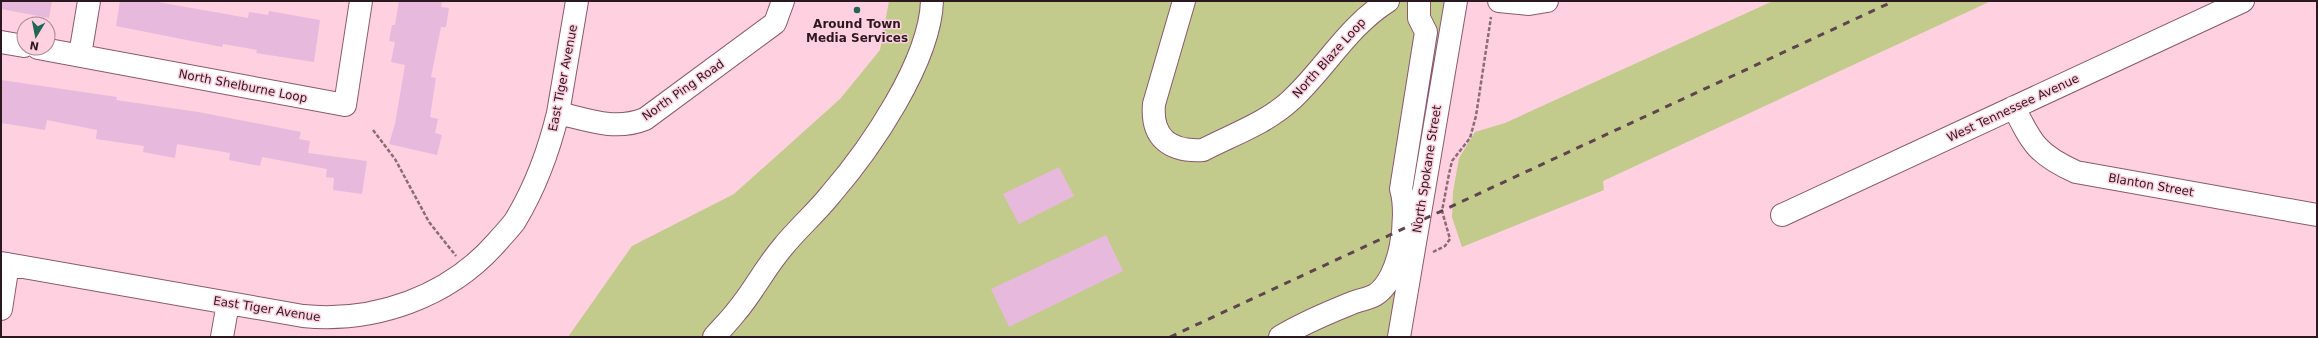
<svg xmlns="http://www.w3.org/2000/svg" width="2318" height="338" viewBox="0 0 2318 338" font-family="'DejaVu Sans',sans-serif">
<style>
.green{fill:#c2cb8b}
.building{fill:#e7b9dc}
.lines{fill:none;stroke-linecap:round;stroke-linejoin:round}
.minor-casing{stroke:#8a596d;stroke-width:24}
.path{stroke:#8b6b77;stroke-width:2.5;stroke-dasharray:4 2;stroke-linecap:butt}
.minor{stroke:#fff;stroke-width:22}
.rail{stroke:#5e444d;stroke-width:3;stroke-dasharray:7 7;stroke-linecap:butt}
.poi-dot{fill:#226555;stroke:#fed0e0;stroke-width:1.5}
.labels{text-anchor:middle;dominant-baseline:central;stroke-width:3;stroke-linejoin:round;paint-order:stroke}
.poi-label{font-size:12px;font-weight:bold;fill:#2c1820;stroke:#fed0e0}
.street-label{font-size:12px;fill:#2c1820;stroke:#fed0e0}
</style>
<rect width="100%" height="100%" fill="#fed0e0"/>
<path class="green" d="M 889,1 L 1456,1 L 1399,337 L 568,337 L 632,246 L 734,194 L 840,99 L 880,50 Z
M 1773,1 L 1991,1 L 1603,181 L 1604,190 L 1462,247 L 1452,217 L 1453,192 L 1459,158 L 1475,132 L 1505,123 Z"/>
<path class="building" d="M 1,1 L 52,1 L 49,18 L 1,9 Z
M 120,1 L 152,1 L 248,18 L 249,12 L 268,15 L 269,11 L 320,20 L 314,62 L 256,53 L 257,50 L 223,44 L 222,47 L 116,26 Z
M 399,1 L 442,1 L 441,7 L 449,8 L 446,27 L 441,27 L 431,77 L 436,78 L 430,117 L 438,119 L 435,133 L 442,135 L 437,155 L 389,144 L 395,124 L 405,65 L 391,62 L 395,42 L 389,41 L 392,25 L 395,25 Z
M 1,80 L 117,97 L 116,100 L 198,112 L 301,132 L 299,139 L 310,141 L 308,153 L 367,161 L 362,194 L 333,190 L 334,178 L 326,177 L 327,169 L 262,157 L 260,166 L 229,160 L 230,153 L 177,144 L 175,158 L 143,152 L 144,146 L 96,139 L 97,130 L 47,120 L 45,130 L 1,123 Z
M 1059,167 L 1074,196 L 1019,224 L 1003,194 Z
M 1106,235 L 1123,271 L 1009,327 L 991,289 Z"/>
<g class="lines">
<g class="minor-casing">
<path id="minor" d="M 1184,1 L 1154,104 C 1151,138 1170,152 1203,150 C 1232,135 1266,123 1290,101 C 1325,69 1347,27 1388,1
M 1499,1 L 1529,4 L 1547,1
M 1,42 L 24,46
M 38,48 L 345,105 L 361,1
M 80,55 L 89,1
M 2014,107 C 2031,143 2038,155 2076,172 L 2317,215
M 558,113 C 588,120 615,131 645,119 L 775,23 L 783,1
M 1782,215 L 2243,1
M 1,263 L 303,316 C 375,323 449,297 497,242 C 503,235 510,228 515,221 C 535,188 549,150 558,113 L 577,1
M 1,309 L 8,264
M 222,337 L 228,303
M 714,337 C 721,329 729,321 736,312 C 753,292 765,268 782,248 C 797,229 816,213 831,194 C 870,149 930,62 932,1
M 1280,337 C 1303,323 1327,313 1352,303 C 1359,300 1368,299 1375,295 C 1401,279 1409,216 1401,189 L 1426,32 L 1419,18 L 1419,1
M 1399,337 L 1456,1"/>
</g>
<path class="path" d="M 373,130 L 395,159 L 429,222 L 456,256
M 1433,252 L 1445,246 L 1450,239 L 1442,211 L 1449,174 L 1452,161 L 1470,138 L 1476,116 L 1491,17"/>
<use href="#minor" class="minor"/>
<path class="rail" d="M 1170,337 L 1894,1"/>
</g>
<circle class="poi-dot" cx="857" cy="10" r="4"/>
<g class="labels">
<g class="poi-label">
<text x="857" y="24">Around Town<tspan x="857" dy="14">Media Services</tspan></text>
</g>
<g class="street-label">
<text transform="translate(1329 58) rotate(-48)">North Blaze Loop</text>
<text transform="translate(563 78) rotate(-79)">East Tiger Avenue</text>
<text transform="translate(243 86) rotate(11)">North Shelburne Loop</text>
<text transform="translate(683 90) rotate(-35)">North Ping Road</text>
<text transform="translate(2013 108) rotate(-25)">West Tennessee Avenue</text>
<text transform="translate(1427 169) rotate(-81)">North Spokane Street</text>
<text transform="translate(2151 185) rotate(10)">Blanton Street</text>
<text transform="translate(267 309) rotate(9)">East Tiger Avenue</text>
</g>
</g>
<rect width="2318" height="338" fill="none" stroke="#2c1820" stroke-width="4"/>
<g transform="translate(36 36) rotate(190)"><circle r="19" fill="#fed0e0" stroke="#aa8693"/>
<path d="M0-3L7 15L0 10L-7 15Z" fill="#226555"/>
<text y="-6" font-size="11" font-weight="bold" text-anchor="middle" fill="#2c1820">N</text>
</g>
</svg>
